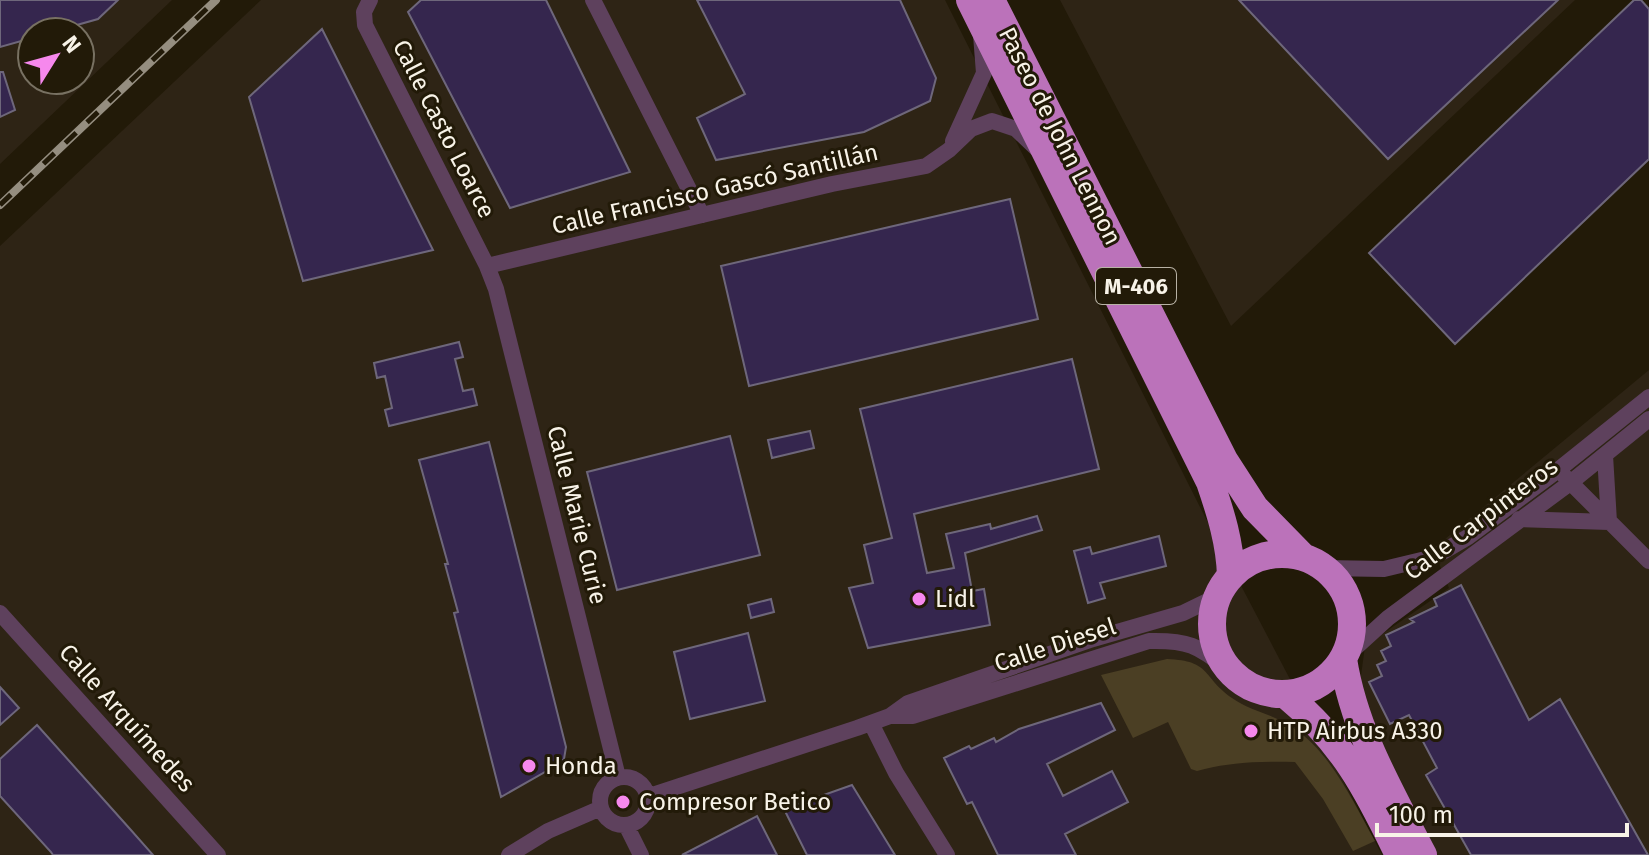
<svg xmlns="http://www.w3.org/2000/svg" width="1649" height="855" viewBox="0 0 1649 855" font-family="'Fira Sans',sans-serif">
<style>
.industrial{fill:#2e2415;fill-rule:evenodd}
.green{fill:#4b3f24}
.building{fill:#35264e;stroke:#6e677b;stroke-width:2}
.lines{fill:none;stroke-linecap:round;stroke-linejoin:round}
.street{stroke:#5e415d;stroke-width:16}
.highway{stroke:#bb72ba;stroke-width:28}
.rail-casing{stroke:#958e80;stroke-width:8}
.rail{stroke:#221a08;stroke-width:5;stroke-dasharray:15;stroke-linecap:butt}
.poi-dot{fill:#f688ed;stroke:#221a08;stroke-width:3}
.labels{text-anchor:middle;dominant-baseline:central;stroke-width:6;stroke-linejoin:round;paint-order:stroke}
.shield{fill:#221a08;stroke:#b8b2a5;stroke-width:2}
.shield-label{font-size:22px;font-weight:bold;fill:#f8f3e8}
.street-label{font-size:24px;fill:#f8f3e8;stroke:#221a08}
.poi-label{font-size:24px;fill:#f8f3e8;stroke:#221a08;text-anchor:start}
</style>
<rect width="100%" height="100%" fill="#221a08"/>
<path class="industrial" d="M 0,0 L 172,0 L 0,164 ZM 32,32 L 80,32 L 80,80 L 32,80 Z
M 261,0 L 945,0 L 1203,513 L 1382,855 L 0,855 L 0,246 Z
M 1060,0 L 1575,0 L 1231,326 Z
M 1649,370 L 1649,855 L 1437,855 L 1374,732 L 1360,683 L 1365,646 L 1449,588 L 1433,549 Z"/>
<path class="green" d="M 1167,659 C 1212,661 1201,676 1232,698 C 1250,711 1273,714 1292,727 C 1331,752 1353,802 1375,841 L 1353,851 L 1323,799 L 1295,762 C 1260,761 1230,762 1197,771 L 1191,769 L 1168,722 L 1133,738 L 1101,675 Z"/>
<path class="building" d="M 0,0 L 118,0 L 98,19 L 52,32 L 32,32 L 32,38 L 0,47 Z
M 421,0 L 546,0 L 630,172 L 510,208 L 408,12 Z
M 697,0 L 900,0 L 936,78 L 930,101 L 864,132 L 716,160 L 697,118 L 745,94 Z
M 1239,0 L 1558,0 L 1388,159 Z
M 1634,0 L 1641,0 L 1649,9 L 1649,159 L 1455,344 L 1369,253 Z
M 322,29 L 433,250 L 303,281 L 249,97 Z
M 0,72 L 3,72 L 15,110 L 0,117 Z
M 1010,199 L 1038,319 L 749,386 L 721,266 Z
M 459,342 L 463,357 L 455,359 L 463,391 L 473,389 L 477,405 L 389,426 L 385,410 L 392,408 L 385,376 L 377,378 L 374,363 Z
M 1072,359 L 1099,469 L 914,514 L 927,573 L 954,568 L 946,534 L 990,524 L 991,529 L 1037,516 L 1042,530 L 965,553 L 972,591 L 984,589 L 990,625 L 868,648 L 849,588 L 873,583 L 864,545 L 892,538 L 860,409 Z
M 810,431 L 814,448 L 772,458 L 768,440 Z
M 730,436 L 760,555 L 617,590 L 587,472 Z
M 489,442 L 566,747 L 564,759 L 559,764 L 501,797 L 454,613 L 458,612 L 445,564 L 448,564 L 419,460 Z
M 1159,536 L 1166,566 L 1100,583 L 1105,598 L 1088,603 L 1074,551 L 1090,547 L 1092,554 Z
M 1461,585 L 1529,720 L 1560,699 L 1648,855 L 1471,855 L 1426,775 L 1437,768 L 1409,715 L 1390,724 L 1369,682 L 1382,676 L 1377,665 L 1386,661 L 1381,651 L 1391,646 L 1386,635 L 1414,622 L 1410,619 L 1437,606 L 1434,599 Z
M 771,599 L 774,612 L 751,618 L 748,605 Z
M 748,633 L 765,701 L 690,719 L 674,652 Z
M 0,687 L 19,708 L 0,725 Z
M 1101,703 L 1115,730 L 1047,764 L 1063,796 L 1112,771 L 1128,802 L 1065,834 L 1076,855 L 998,855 L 972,802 L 967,804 L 944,758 L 969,746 L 971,749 L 994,738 L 996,742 L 1019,729 Z
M 37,725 L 130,829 L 153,855 L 53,855 L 51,852 L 0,796 L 0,759 Z
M 852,785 L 895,855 L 807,855 L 784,809 Z
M 757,816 L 777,855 L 682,855 Z"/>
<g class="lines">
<path class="street" d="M 370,0 L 364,12 L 365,25 L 487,266 L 496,289 L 618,777
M 593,0 L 702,215
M 953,141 L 984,73 L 981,35
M 487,266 L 832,184 L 926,166 L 949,150 L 971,129 L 992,121 L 1016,129 L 1037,149
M 1565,477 L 1649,561
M 1519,519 L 1609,522 L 1605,455
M 1324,568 L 1384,569 L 1434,557 L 1468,537 L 1558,470 L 1649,397
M 0,613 L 218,855
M 1343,659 L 1388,618 L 1570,483 L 1649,419
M 890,716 L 913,716 L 1149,641 C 1190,640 1197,646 1229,670
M 871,723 L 896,773 L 947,855
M600 801a24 24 0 1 1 48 0a24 24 0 1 1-48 0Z
M 649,796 L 857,728 L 890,716 L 908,703 L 1093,639 L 1183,613 L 1218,596
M 626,825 L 641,855
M 509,855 L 548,831 L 601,808"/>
<path class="highway" d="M 970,0 L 1210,482 C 1221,514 1230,543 1231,576
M 991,0 L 1224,460 L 1255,508 L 1303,557
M1212 624a70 70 0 1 1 140 0a70 70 0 1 1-140 0Z
M 1343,659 C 1354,730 1390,791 1423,855
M 1285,694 C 1343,742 1367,788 1399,855"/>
<g class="rail-casing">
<path id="rail" d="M 0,205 L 216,0"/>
</g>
<use href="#rail" class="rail"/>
</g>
<g class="poi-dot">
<circle cx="919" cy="599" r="8"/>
<circle cx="1251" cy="731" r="8"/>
<circle cx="529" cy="766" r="8"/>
<circle cx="623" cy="802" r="8"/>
</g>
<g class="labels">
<rect class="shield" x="1096" y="268" width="80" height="36" rx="6"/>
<g class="shield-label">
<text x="1136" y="286">M-406</text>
</g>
<g class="street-label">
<text transform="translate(444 129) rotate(63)">Calle Casto Loarce</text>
<text transform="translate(1060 136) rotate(63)">Paseo de John Lennon</text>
<text transform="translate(715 189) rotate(-13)">Calle Francisco Gascó Santillán</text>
<text transform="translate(577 515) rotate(76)">Calle Marie Curie</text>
<text transform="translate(1481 519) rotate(-37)">Calle Carpinteros</text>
<text transform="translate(1055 645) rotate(-18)">Calle Diesel</text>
<text transform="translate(127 718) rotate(48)">Calle Arquímedes</text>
</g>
<g class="poi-label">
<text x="935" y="599">Lidl</text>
<text x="1267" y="731">HTP Airbus A330</text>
<text x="545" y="766">Honda</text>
<text x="639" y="802">Compresor Betico</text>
</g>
</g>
<g transform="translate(56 56) rotate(53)"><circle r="38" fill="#221a08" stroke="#787162" stroke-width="2"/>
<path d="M0-6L14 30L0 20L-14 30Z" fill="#f688ed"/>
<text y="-12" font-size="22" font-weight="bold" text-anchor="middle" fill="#f8f3e8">N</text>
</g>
<path d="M1377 823v12h250v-12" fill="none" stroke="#f8f3e8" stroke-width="4"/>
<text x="1389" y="823" font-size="24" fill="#f8f3e8" stroke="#221a08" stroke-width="6" paint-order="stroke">100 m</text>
</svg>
